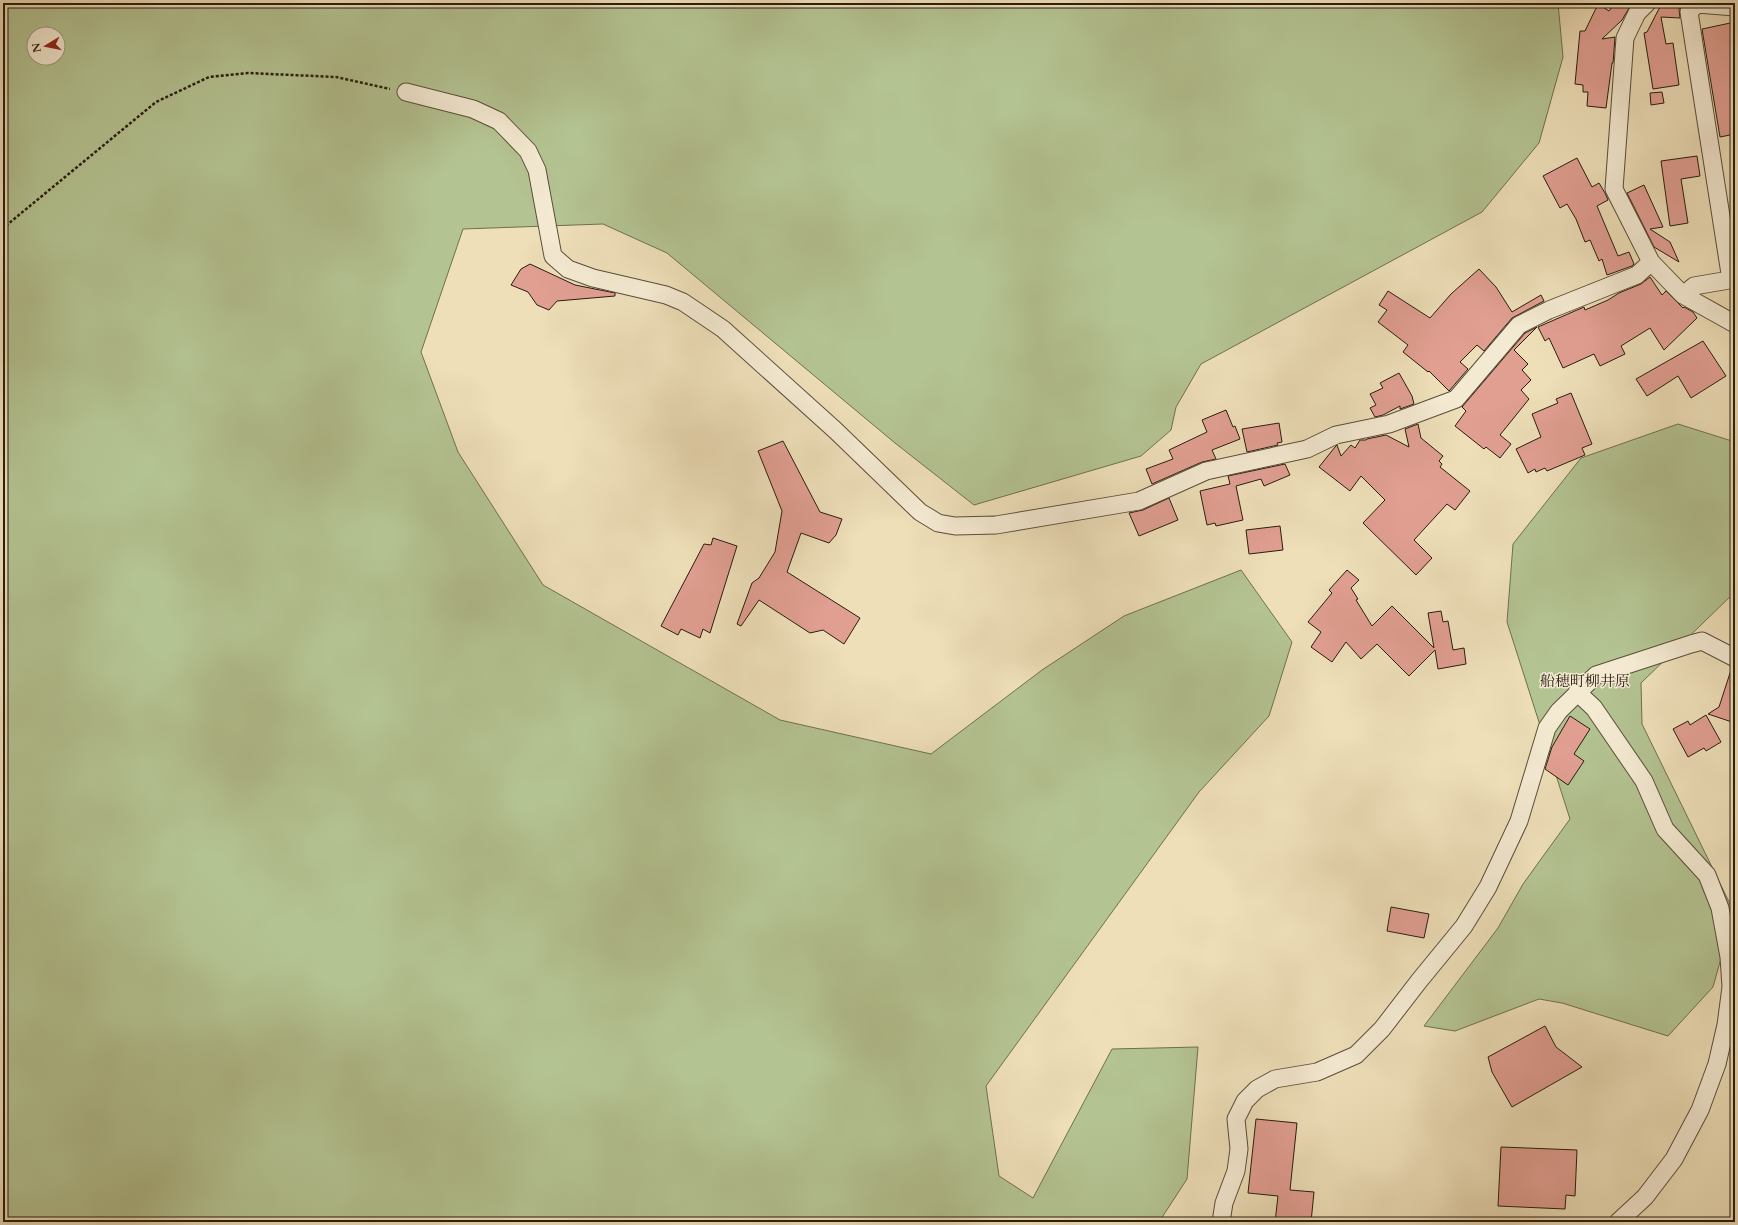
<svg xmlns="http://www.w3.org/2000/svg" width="1738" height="1225" viewBox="0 0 1738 1225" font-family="Cardo,'Noto Serif JP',serif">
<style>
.green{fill:#b4c392;stroke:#6e7050;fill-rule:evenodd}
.building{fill:#e19f92;stroke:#281d0e}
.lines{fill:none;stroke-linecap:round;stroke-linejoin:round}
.street-casing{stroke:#5a4e39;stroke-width:19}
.path{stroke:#281d0e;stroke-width:2.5;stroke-dasharray:3 2;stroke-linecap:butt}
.street{stroke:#f4ead2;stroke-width:17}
.labels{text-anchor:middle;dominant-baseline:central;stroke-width:3;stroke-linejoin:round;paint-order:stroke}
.quarter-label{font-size:15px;fill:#281d0e;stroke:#f4ead2}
</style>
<rect width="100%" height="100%" fill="#eedfb9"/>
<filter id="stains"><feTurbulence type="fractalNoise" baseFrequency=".005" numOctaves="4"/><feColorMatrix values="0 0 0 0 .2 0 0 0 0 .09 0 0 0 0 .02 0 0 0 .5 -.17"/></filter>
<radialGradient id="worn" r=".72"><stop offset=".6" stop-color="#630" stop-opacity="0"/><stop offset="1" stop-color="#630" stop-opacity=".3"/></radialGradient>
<path class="green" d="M 3,3 L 1558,3 L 1563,57 L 1539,143 L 1482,212 L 1201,364 L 1176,407 L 1171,430 L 1141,456 L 974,505 L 895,443 L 667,253 L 603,224 L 463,229 L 421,352 L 458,452 L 543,585 L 780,720 L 931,754 L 1042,670 L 1124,616 L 1241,570 L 1292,642 L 1269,716 L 1199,792 L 986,1086 L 999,1176 L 1033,1198 L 1112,1049 L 1198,1047 L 1187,1179 L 1159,1222 L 3,1222 ZM 34,34 L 58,34 L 58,58 L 34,58 Z
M 1678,424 L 1735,442 L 1735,592 L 1641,683 L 1642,724 L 1734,912 L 1713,987 L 1668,1036 L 1562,1003 L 1539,999 L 1455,1031 L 1424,1026 L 1498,928 L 1523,884 L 1570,819 L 1507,622 L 1513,544 L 1581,458 Z"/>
<path class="building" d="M 1615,3 L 1632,3 L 1622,20 L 1602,39 L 1615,37 L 1613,63 L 1612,63 L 1606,108 L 1587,106 L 1588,92 L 1583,92 L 1583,85 L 1575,84 L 1580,31 L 1585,31 L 1598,4 L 1609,11 Z
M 1662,3 L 1682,3 L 1679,9 L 1680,18 L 1661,17 L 1666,44 L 1673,43 L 1679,85 L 1653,89 L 1644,33 L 1647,32 Z
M 1735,22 L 1735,134 L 1720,137 L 1702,29 Z
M 1662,92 L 1664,103 L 1651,105 L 1650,93 Z
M 1697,156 L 1700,176 L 1681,179 L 1688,223 L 1670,226 L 1661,161 Z
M 1577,158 L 1592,187 L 1599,183 L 1605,193 L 1608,200 L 1597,206 L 1618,256 L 1629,252 L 1634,264 L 1632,266 L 1607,275 L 1602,259 L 1599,261 L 1590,240 L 1585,242 L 1576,219 L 1567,204 L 1560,208 L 1543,176 Z
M 1644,185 L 1663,227 L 1650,229 L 1670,242 L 1679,262 L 1654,247 L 1627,193 Z
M 530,264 L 575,285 L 615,293 L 615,296 L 557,301 L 549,310 L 537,305 L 528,292 L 511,285 L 521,269 Z
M 1479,269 L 1496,287 L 1512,312 L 1541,295 L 1544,301 L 1512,318 L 1484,351 L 1477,345 L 1460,362 L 1468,369 L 1449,391 L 1429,371 L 1428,372 L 1403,352 L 1408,345 L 1378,322 L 1387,310 L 1379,305 L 1388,291 L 1430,318 L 1451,294 Z
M 1650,277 L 1662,295 L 1666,291 L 1683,308 L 1684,307 L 1693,312 L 1697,318 L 1664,350 L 1650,328 L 1621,346 L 1625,354 L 1600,366 L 1594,354 L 1563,368 L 1549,338 L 1545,341 L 1538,327 L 1584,307 L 1585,310 L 1608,300 L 1619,293 L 1641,284 Z
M 1537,327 L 1514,350 L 1528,364 L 1522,370 L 1531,380 L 1521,390 L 1529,399 L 1500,435 L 1511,444 L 1500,458 L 1486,447 L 1484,449 L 1455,426 L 1466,411 L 1462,407 L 1525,333 Z
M 1703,341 L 1726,376 L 1691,398 L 1678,376 L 1647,396 L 1636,379 Z
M 1399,373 L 1412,396 L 1414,404 L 1400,409 L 1400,406 L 1383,415 L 1375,417 L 1370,408 L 1376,405 L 1370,394 L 1383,388 L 1380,383 Z
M 1571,393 L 1592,444 L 1582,448 L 1585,455 L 1547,471 L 1545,468 L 1536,472 L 1535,469 L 1528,473 L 1516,449 L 1541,437 L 1532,414 L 1558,403 L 1556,399 Z
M 1226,410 L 1233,427 L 1235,426 L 1240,439 L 1212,450 L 1216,459 L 1202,462 L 1152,484 L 1146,469 L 1173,459 L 1169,450 L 1207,432 L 1202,420 Z
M 1279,423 L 1282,442 L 1277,443 L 1278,445 L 1247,452 L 1242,429 Z
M 1418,424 L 1421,438 L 1443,456 L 1439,461 L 1442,464 L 1440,467 L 1470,491 L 1455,510 L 1447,504 L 1414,540 L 1432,558 L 1416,575 L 1363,523 L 1385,500 L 1361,476 L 1350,491 L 1319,467 L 1335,447 L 1337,445 L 1341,456 L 1351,445 L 1355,448 L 1360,440 L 1366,440 L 1367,439 L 1386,435 L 1409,447 L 1405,429 Z
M 783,441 L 820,512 L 842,519 L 836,535 L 829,543 L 801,533 L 787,572 L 860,618 L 844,644 L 823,630 L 810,633 L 759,600 L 741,626 L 737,624 L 752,583 L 759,578 L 775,552 L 782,511 L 758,451 Z
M 1285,464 L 1290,475 L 1264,486 L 1261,479 L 1236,486 L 1243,520 L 1216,526 L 1215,523 L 1207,525 L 1200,491 L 1230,484 L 1228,476 Z
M 1169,498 L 1178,520 L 1139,536 L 1129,513 L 1143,510 Z
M 1280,526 L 1283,550 L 1249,554 L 1246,530 Z
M 713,538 L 737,546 L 710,633 L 703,629 L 700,638 L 681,629 L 678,635 L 661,626 L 704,544 L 711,545 Z
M 1347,570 L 1359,580 L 1351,588 L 1358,599 L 1356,600 L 1372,626 L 1392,606 L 1434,648 L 1428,613 L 1441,611 L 1443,622 L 1448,621 L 1453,650 L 1464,648 L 1466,664 L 1438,669 L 1435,650 L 1409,676 L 1377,644 L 1361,659 L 1346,642 L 1332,662 L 1311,647 L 1321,632 L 1308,622 L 1332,593 L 1329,590 Z
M 1732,667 L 1735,668 L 1735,723 L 1708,714 L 1719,707 Z
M 1706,715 L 1721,742 L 1706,751 L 1704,748 L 1688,757 L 1673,729 L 1688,721 L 1690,725 Z
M 1570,716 L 1590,729 L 1574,754 L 1584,761 L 1568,785 L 1545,769 L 1552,747 Z
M 1391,907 L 1429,914 L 1424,938 L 1387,931 Z
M 1545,1026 L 1556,1047 L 1582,1067 L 1512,1107 L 1492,1072 L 1488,1057 Z
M 1256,1119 L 1297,1123 L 1290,1190 L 1314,1192 L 1311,1222 L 1275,1222 L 1278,1196 L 1248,1193 Z
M 1501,1147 L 1577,1150 L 1575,1196 L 1566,1195 L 1565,1209 L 1498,1206 Z"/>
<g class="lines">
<g class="street-casing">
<path id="street" d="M 1647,3 L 1637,13 L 1625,38 L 1614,189 L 1651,262 L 1683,295 L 1735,324
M 406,92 L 473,109 L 499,121 L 528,151 L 537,170 L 553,256 L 568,269 L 593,278 L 666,295 L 683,302 L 723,329 L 835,430 L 920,512 L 938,523 L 955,526 L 996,525 L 1139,501 L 1206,471 L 1307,449 L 1336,435 L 1389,424 L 1456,399 L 1519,325 L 1549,310 L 1637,275 L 1651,262
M 1731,280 L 1689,12 L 1697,4 L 1735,7
M 1683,295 L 1694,286 L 1735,279
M 1577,692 L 1594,708 L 1644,781 L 1665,829 L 1707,875 L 1720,908 L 1729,957 L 1731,987 L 1726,1025 L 1717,1064 L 1700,1110 L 1674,1159 L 1645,1197 L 1618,1222
M 1221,1222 L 1224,1203 L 1236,1171 L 1239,1149 L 1236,1119 L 1245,1101 L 1257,1089 L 1275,1079 L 1317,1072 L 1356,1055 L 1382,1029 L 1419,981 L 1464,926 L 1488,887 L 1519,821 L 1547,728 L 1559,711 L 1596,675 L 1691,644 L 1702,641 L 1735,658"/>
</g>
<path class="path" d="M 3,230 L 8,224 L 156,102 L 209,77 L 248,73 L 336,77 L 390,89"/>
<use href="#street" class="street"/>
</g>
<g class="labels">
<g class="quarter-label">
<text x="1585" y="681">船穂町柳井原</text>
</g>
</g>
<rect width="1738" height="1225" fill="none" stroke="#eedfb9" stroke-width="16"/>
<rect x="4" y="4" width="1730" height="1217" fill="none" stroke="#281d0e" stroke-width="2"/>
<rect x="8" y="8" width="1722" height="1209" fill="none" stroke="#281d0e"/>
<g transform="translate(46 46) rotate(260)"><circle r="19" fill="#f4ead2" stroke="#a29884"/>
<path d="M0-3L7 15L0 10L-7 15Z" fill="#8f2418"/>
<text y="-6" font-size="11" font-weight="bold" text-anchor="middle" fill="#281d0e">N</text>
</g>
<rect width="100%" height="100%" filter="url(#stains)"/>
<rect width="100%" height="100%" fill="url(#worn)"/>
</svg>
